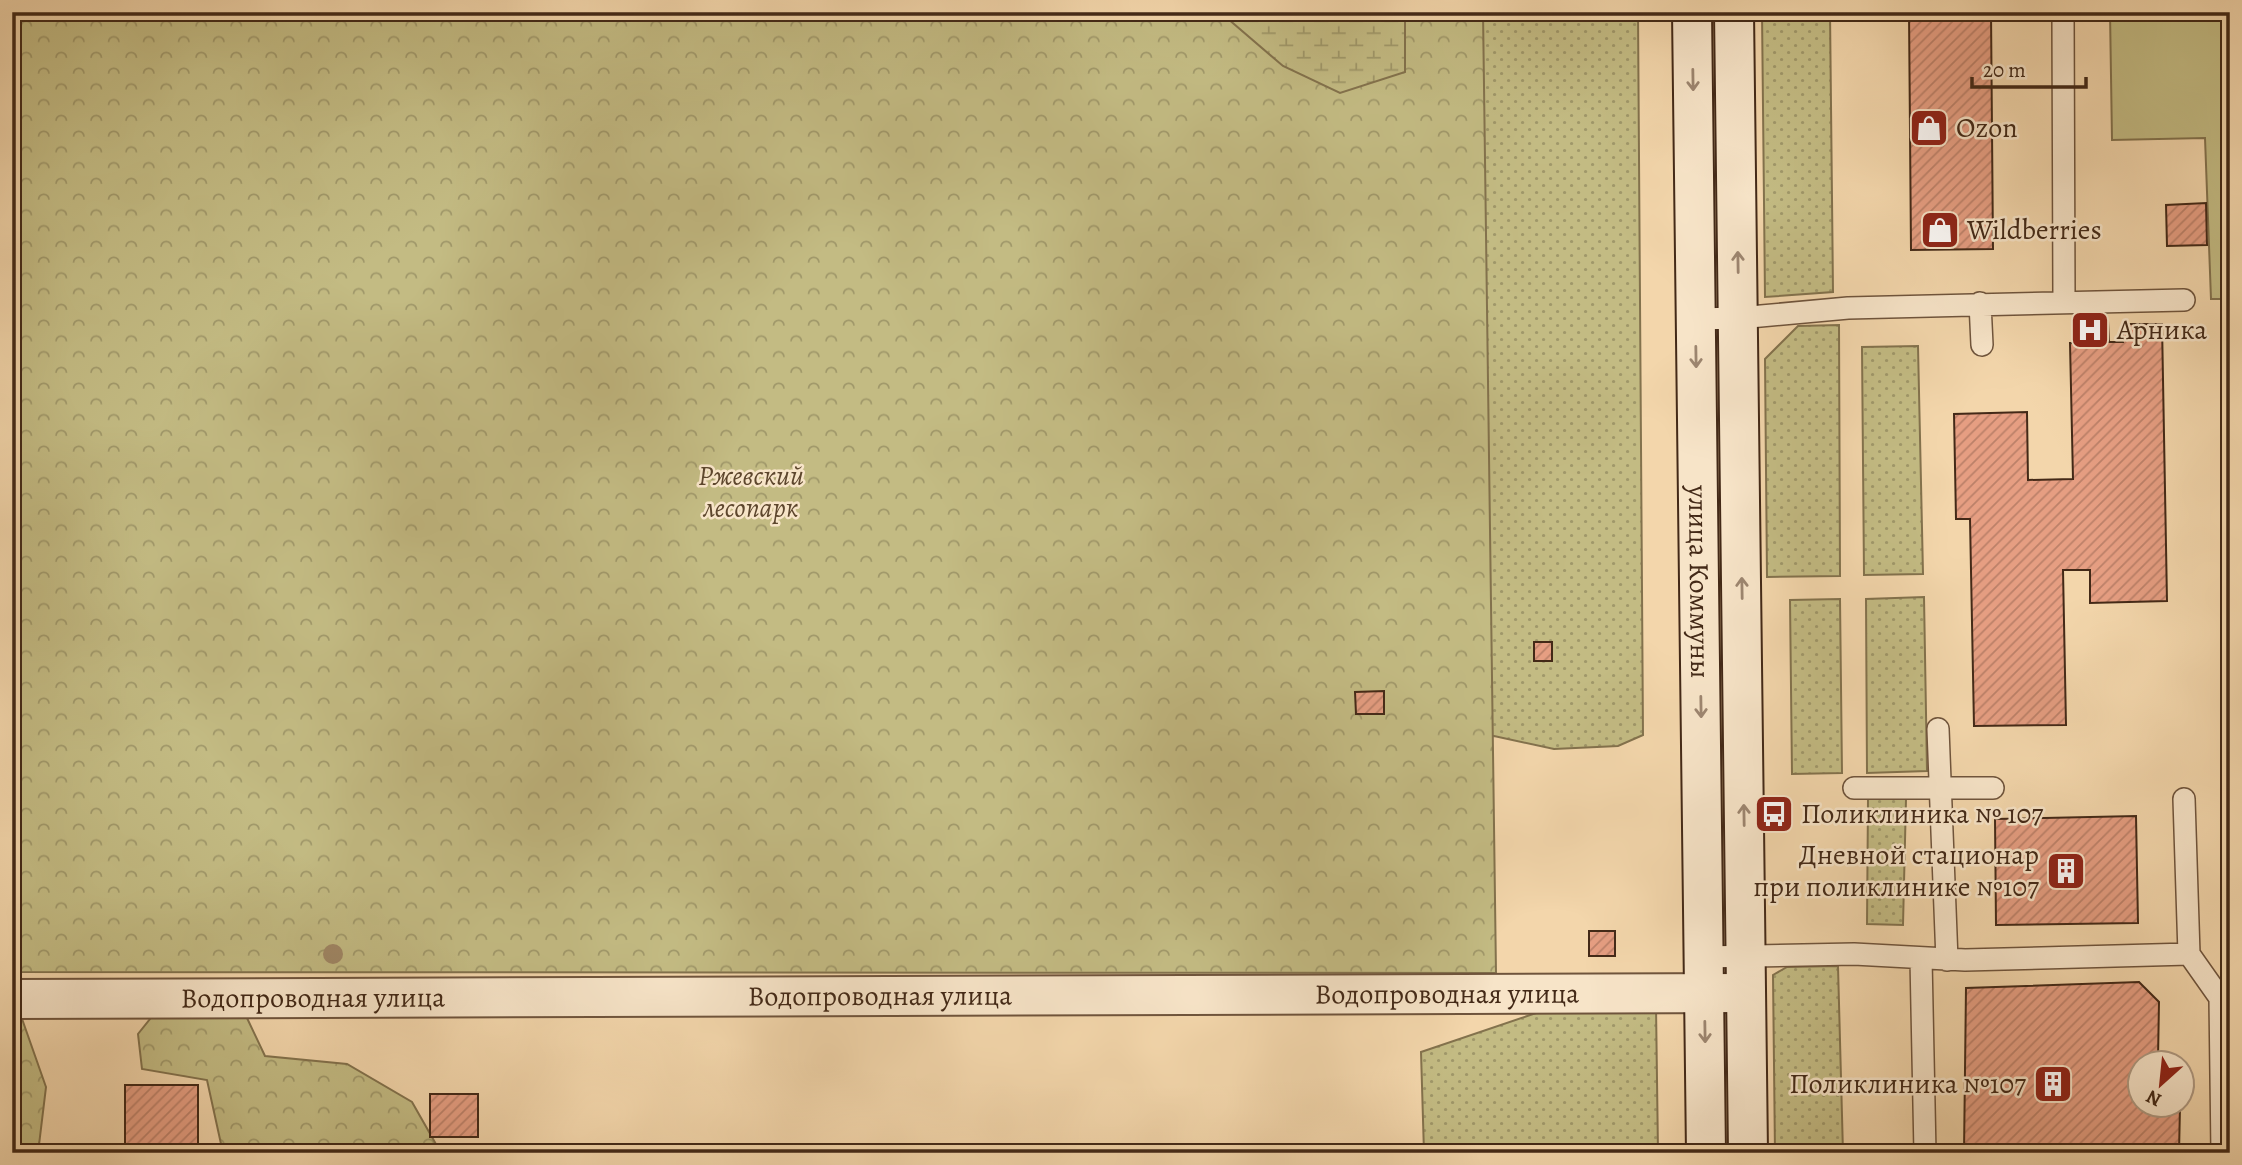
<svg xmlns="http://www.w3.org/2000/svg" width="2242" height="1165" viewBox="0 0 2242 1165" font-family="Alegreya,serif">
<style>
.grass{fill:url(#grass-dots);stroke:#83724d;stroke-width:2;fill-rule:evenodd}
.forest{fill:url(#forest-crowns);stroke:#83724d;stroke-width:2}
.wetland{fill:url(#wetland-marsh);stroke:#83724d;stroke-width:2}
.garden{fill:#c3bb83;stroke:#83724d;stroke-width:2}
.building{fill:url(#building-hatch);stroke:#432917;stroke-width:2}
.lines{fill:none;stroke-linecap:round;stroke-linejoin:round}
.lane-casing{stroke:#6f543c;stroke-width:24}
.street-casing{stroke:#6f543c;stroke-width:42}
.secondary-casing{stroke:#432917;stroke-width:42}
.lane{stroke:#f7e4c8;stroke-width:21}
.street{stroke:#f7e4c8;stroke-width:38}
.secondary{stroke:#f7e4c8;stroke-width:38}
.tree{fill:#a08766}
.oneway{stroke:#9d8670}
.labels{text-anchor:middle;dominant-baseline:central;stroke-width:5;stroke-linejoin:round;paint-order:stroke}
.poi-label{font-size:28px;fill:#432917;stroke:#f7e4c8;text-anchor:start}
.park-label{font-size:28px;font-style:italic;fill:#5d462d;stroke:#f7e4c8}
.street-label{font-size:28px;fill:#432917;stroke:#f7e4c8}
</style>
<defs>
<pattern id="grass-dots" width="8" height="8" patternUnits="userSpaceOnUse" patternTransform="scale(1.75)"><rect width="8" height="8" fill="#c3bb83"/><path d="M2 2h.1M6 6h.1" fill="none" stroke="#a0986a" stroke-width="1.8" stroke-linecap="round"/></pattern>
<pattern id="forest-crowns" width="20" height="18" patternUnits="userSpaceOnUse" patternTransform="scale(1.75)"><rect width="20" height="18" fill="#c3bb83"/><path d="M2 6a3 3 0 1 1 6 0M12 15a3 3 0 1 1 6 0" fill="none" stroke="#a0986a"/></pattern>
<pattern id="wetland-marsh" width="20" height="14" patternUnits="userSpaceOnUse" patternTransform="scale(1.75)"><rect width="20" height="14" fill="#c3bb83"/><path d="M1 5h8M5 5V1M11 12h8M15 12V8" fill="none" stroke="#a0986a"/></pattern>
<pattern id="building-hatch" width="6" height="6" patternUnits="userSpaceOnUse" patternTransform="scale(1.75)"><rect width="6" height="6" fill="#e69e82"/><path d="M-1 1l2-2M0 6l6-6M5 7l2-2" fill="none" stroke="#bc8169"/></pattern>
</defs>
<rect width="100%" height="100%" fill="#f3d6ab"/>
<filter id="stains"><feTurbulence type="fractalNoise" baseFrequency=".00286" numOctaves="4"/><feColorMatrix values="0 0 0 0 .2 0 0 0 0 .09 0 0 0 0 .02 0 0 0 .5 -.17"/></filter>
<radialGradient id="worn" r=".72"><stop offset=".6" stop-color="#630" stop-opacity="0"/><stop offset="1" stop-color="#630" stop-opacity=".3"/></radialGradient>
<path class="grass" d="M 1405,12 L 1638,12 L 1643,735 L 1618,746 L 1554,749 L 1494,736 L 1462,737 L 12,609 ZM 1535,642 L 1552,642 L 1552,660 L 1534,661 Z
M 1762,12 L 1830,12 L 1833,292 L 1765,297 Z
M 1839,325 L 1840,576 L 1767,577 L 1765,359 L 1798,326 Z
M 1918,346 L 1923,574 L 1864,575 L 1862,347 Z
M 1924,597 L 1927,771 L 1867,773 L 1866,599 Z
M 1840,599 L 1842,773 L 1792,774 L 1790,600 Z
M 1868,799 L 1906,799 L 1903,925 L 1867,924 Z
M 1838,966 L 1843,1153 L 1775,1153 L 1773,975 L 1787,967 Z
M 1656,1006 L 1658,1153 L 1424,1153 L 1421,1052 L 1548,1009 Z"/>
<path class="forest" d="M 12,12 L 1483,12 L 1496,973 L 12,972 Z
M 162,1004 L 247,1018 L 265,1056 L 347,1064 L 412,1102 L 441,1153 L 223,1153 L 207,1080 L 142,1069 L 138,1034 Z
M 12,1014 L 21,1016 L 46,1087 L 38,1153 L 12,1153 Z"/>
<path class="wetland" d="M 1220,12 L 1405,12 L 1405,72 L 1340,93 L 1283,66 Z"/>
<path class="garden" d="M 2110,12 L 2230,12 L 2230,299 L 2211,299 L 2205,138 L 2112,140 Z"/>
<path class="building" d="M 1909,12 L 1991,12 L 1993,249 L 1911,250 Z
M 2110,12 L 2144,12 L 2144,20 L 2110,20 Z
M 2206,203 L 2207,245 L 2167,246 L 2166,205 Z
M 2090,321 L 2108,321 L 2109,342 L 2123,342 L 2123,324 L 2162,324 L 2167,601 L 2090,603 L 2090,570 L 2063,570 L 2066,725 L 1974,726 L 1970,519 L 1956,519 L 1954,414 L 2027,412 L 2028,480 L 2073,479 L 2070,343 L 2090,343 Z
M 1534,642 L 1552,642 L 1552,661 L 1534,661 Z
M 1384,691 L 1384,714 L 1356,714 L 1355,692 Z
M 2136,816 L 2138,923 L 1996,925 L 1995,819 Z
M 1589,931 L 1615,931 L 1615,956 L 1589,956 Z
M 2139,982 L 2159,1002 L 2158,1059 L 2163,1064 L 2140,1064 L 2140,1106 L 2180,1106 L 2179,1153 L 1964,1153 L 1966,988 Z
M 125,1085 L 198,1085 L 198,1153 L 125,1153 Z
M 430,1094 L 478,1094 L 478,1137 L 430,1137 Z"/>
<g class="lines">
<g class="lane-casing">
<path id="lane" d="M 2063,12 L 2064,301
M 1980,303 L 1982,345
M 1696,319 L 1739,318 L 1848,308 L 2184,300
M 1938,729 L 1947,960
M 1854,788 L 1993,788
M 2184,799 L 2189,954 L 2220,998 L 2222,1153
M 1704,957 L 1854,954 L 1965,960 L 2189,954
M 1921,959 L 1925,1153"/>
</g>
<g class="street-casing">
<g id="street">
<path id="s1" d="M 12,999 L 1746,993"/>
</g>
</g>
<g class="secondary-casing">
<g id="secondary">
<path id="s2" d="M 1692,12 L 1706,1153"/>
<path d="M 1734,12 L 1748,1153"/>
</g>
</g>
<use href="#lane" class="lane"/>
<use href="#street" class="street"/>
<use href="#secondary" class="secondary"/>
</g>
<circle class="tree" cx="333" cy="954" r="10"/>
<defs><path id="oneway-shaft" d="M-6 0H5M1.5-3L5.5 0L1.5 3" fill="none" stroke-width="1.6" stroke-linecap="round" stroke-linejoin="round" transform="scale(1.75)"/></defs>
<g class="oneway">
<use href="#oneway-shaft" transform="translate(1693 80) rotate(89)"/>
<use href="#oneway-shaft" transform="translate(1738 262) rotate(-91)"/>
<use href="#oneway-shaft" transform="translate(1696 357) rotate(89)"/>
<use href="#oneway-shaft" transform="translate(1742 588) rotate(-91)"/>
<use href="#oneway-shaft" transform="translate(1701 707) rotate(89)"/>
<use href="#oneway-shaft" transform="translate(1744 815) rotate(-91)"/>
<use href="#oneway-shaft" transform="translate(1705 1032) rotate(89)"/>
</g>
<defs>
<g id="shop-square" transform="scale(2.0125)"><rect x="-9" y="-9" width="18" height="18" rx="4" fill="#8f2418" stroke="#f7e4c8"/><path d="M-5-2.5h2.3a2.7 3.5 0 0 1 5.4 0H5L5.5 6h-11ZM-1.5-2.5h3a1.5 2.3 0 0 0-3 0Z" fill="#fff"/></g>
<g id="hospital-square" transform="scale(2.0125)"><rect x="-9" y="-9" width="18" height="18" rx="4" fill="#8f2418" stroke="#f7e4c8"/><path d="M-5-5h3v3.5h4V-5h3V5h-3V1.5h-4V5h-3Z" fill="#fff"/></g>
<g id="bus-square" transform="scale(2.0125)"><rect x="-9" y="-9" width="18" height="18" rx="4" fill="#8f2418" stroke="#f7e4c8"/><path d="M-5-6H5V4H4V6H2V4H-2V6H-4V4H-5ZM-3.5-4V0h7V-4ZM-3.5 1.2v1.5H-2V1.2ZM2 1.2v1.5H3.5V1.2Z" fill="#fff"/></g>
<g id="building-square" transform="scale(2.0125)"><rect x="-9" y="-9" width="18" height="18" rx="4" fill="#8f2418" stroke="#f7e4c8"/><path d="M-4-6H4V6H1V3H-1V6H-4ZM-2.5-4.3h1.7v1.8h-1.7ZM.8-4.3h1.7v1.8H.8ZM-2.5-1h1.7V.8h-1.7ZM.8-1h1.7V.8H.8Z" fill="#fff"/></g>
</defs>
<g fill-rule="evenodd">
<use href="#shop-square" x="1929" y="128"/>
<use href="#shop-square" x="1940" y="230"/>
<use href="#hospital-square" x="2090" y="330"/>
<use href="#bus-square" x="1774" y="814"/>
<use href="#building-square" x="2066" y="871"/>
<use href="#building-square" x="2053" y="1084"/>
</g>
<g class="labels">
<g class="poi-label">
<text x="1956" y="128">Ozon</text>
<text x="1967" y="230">Wildberries</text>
<text x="2117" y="330">Арника</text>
<text x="1801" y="814">Поликлиника № 107</text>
<text x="2039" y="855" text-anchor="end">Дневной стационар<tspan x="2039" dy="32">при поликлинике №107</tspan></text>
<text x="2026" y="1084" text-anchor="end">Поликлиника №107</text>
</g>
<g class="park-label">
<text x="751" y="476">Ржевский<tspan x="751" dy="32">лесопарк</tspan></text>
</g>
<g class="street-label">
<text stroke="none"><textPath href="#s2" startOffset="570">улица Коммуны</textPath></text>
<text stroke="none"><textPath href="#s1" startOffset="1435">Водопроводная улица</textPath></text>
<text stroke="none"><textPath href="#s1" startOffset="868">Водопроводная улица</textPath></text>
<text stroke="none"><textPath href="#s1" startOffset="301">Водопроводная улица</textPath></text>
</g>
</g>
<rect width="2242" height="1165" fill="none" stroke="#f3d6ab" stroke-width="42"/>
<rect x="14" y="14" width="2214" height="1137" fill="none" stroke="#432917" stroke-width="3.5"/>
<rect x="21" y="21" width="2200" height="1123" fill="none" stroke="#432917" stroke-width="2"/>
<g transform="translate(2161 1084) rotate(207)"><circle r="33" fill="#f7e4c8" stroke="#af9981" stroke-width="2"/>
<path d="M0-5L12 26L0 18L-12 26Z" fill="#8f2418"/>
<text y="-10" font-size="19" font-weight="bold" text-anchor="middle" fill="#432917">N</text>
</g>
<path d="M1972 77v10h114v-10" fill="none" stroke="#432917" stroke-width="3.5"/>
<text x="1983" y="77" font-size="21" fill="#432917" stroke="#f7e4c8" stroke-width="5" paint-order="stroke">20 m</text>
<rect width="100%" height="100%" filter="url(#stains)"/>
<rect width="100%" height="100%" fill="url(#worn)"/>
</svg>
